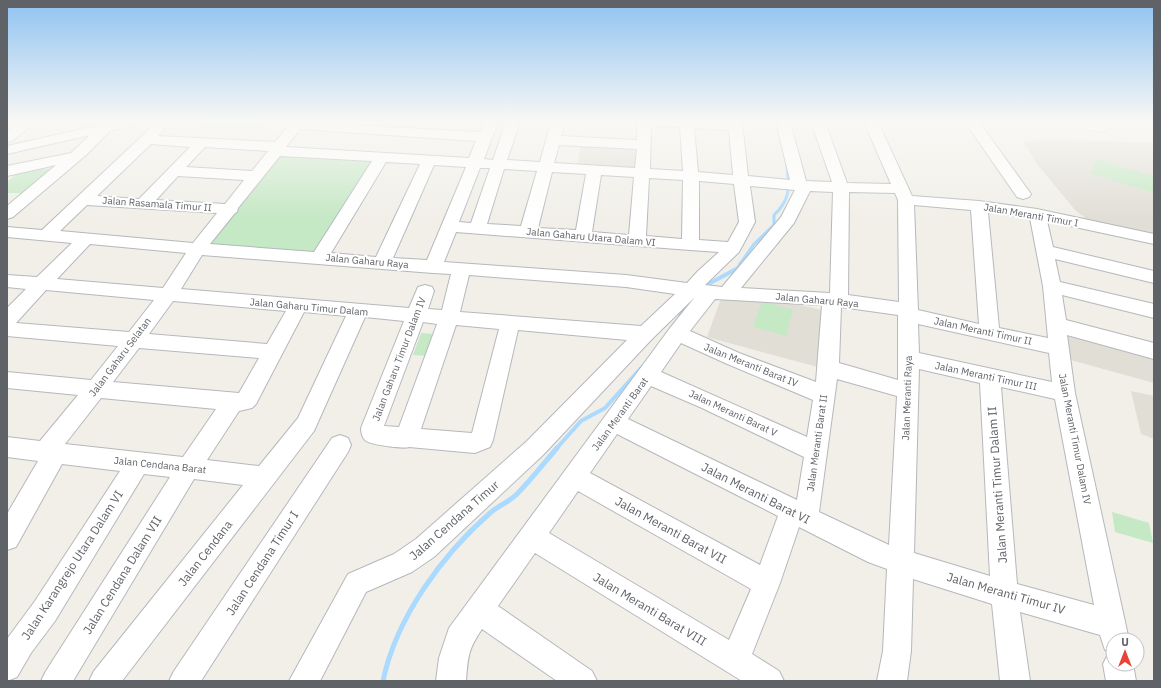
<svg xmlns="http://www.w3.org/2000/svg" width="1161" height="688" viewBox="0 0 1161 688" font-family="'IBM Plex Sans',sans-serif">
<style>
.education{fill:#e1ded6}
.green{fill:#c5e8c5}
.lines{fill:none;stroke-linecap:round;stroke-linejoin:round}
.stream-far2{stroke:#aadaff;stroke-width:3}
.stream-far1{stroke:#aadaff;stroke-width:4}
.stream{stroke:#aadaff;stroke-width:5}
.minor-casing{stroke:#b5b8bc;stroke-width:2}
.minor{fill:#fff;fill-rule:evenodd}
.labels{text-anchor:middle;dominant-baseline:central;stroke-width:4;stroke-linejoin:round;paint-order:stroke}
.street-label{font-size:10px;fill:#5f6368;stroke:#fff}
.near-street-label{font-size:12px;fill:#5f6368;stroke:#fff}
</style>
<rect width="100%" height="100%" fill="#f1efe8"/>
<path class="education" d="M 1047,139 L 1154,143 L 1154,239 L 1092,223 L 1075,210 L 1037,164 L 1024,142 Z
M 581,142 L 642,146 L 640,171 L 577,167 Z
M 722,296 L 767,298 L 827,311 L 825,369 L 707,337 Z
M 1063,329 L 1154,353 L 1154,383 L 1067,359 Z
M 1131,391 L 1154,396 L 1154,439 L 1141,434 Z"/>
<path class="green" d="M 202,122 L 268,122 L 262,130 L 196,129 Z
M 280,153 L 377,161 L 314,256 L 201,245 Z
M 1096,159 L 1154,176 L 1154,193 L 1091,174 Z
M 23,168 L 55,169 L 28,193 L 7,193 L 7,182 Z
M 762,301 L 793,310 L 786,336 L 753,327 Z
M 421,333 L 436,334 L 429,356 L 413,355 Z
M 1112,512 L 1149,523 L 1153,543 L 1115,532 Z"/>
<g class="lines">
<path class="stream-far2" d="M 740,264 L 754,244 L 774,225 L 774,215 C 791,199 789,188 787,166"/>
<path class="stream-far1" d="M 701,288 L 738,268 L 741,263
M 680,315 L 696,295
M 556,449 L 581,421 L 605,408 L 642,367"/>
<path class="stream" d="M 383,681 C 396,618 442,555 490,513 C 498,506 509,502 517,494 C 531,480 544,463 557,448"/>
<g class="minor-casing">
<path id="minor" d="M 20,122 L 36,122 L 12,141 L 7,142 L 7,131 Z
M 113,122 L 137,122 L 135,125 L 110,131 L 86,155 L 13,217 L 7,219 L 7,206 L 56,165 L 7,176 L 7,166 L 71,153 L 90,135 L 7,154 L 7,146 Z
M 157,122 L 171,122 L 158,136 L 275,142 L 292,122 L 480,132 L 484,122 L 498,122 L 484,159 L 493,160 L 506,122 L 520,122 L 507,160 L 540,162 L 551,122 L 565,122 L 561,136 L 637,140 L 637,122 L 742,122 L 748,176 L 790,180 L 776,122 L 790,122 L 806,181 L 832,182 L 811,122 L 825,122 L 847,183 L 891,184 L 864,122 L 878,122 L 912,196 L 979,201 L 1037,209 L 1154,234 L 1154,244 L 1047,221 L 1053,247 L 1154,271 L 1154,283 L 1055,259 L 1060,282 L 1154,304 L 1154,318 L 1062,295 L 1066,320 L 1154,343 L 1154,359 L 1067,335 L 1075,393 L 1129,640 L 1113,640 L 1113,664 L 1133,664 L 1136,681 L 1106,681 L 1103,664 L 1108,654 L 1111,652 L 1105,650 L 1100,635 L 1020,612 L 1030,681 L 1000,681 L 992,604 L 913,579 L 911,651 L 907,681 L 877,681 L 883,651 L 887,569 L 868,562 L 799,527 L 780,583 L 752,654 L 779,671 L 784,681 L 742,681 L 535,553 L 498,606 L 592,671 L 597,681 L 557,681 L 482,629 C 468,650 468,656 466,681 L 436,681 L 439,658 L 449,628 L 670,328 L 695,297 L 652,339 L 543,455 L 434,557 L 412,572 L 366,592 L 320,681 L 289,681 L 348,574 L 394,554 L 416,539 L 527,441 L 627,340 L 518,330 L 493,440 L 490,447 L 475,453 L 409,447 C 404,449 369,445 365,440 C 362,437 361,432 361,428 L 404,321 L 365,317 L 314,431 L 122,681 L 89,681 L 94,671 L 243,485 L 194,479 L 73,681 L 41,681 L 46,671 L 170,477 L 144,474 L 55,621 L 31,653 L 17,677 L 7,681 L 7,639 L 35,601 L 120,471 L 62,464 L 16,547 L 7,550 L 7,514 L 38,461 L 7,457 L 7,437 L 40,441 L 78,395 L 7,388 L 7,372 L 91,380 L 118,346 L 7,336 L 7,308 L 26,289 L 7,287 L 7,275 L 37,277 L 72,243 L 7,237 L 7,227 L 42,230 ZM 651,126 L 680,127 L 683,171 L 650,169 ZM 694,128 L 729,130 L 733,175 L 698,172 ZM 300,129 L 476,141 L 469,158 L 286,147 ZM 151,144 L 190,147 L 139,199 L 97,196 ZM 559,145 L 637,149 L 635,168 L 554,163 ZM 205,147 L 268,151 L 252,171 L 186,167 ZM 280,156 L 372,161 L 314,252 L 210,244 L 235,213 L 237,212 L 238,208 ZM 386,162 L 420,164 L 376,257 L 331,253 ZM 434,165 L 466,167 L 427,260 L 393,258 ZM 480,168 L 490,168 L 471,223 L 459,222 ZM 504,169 L 537,171 L 521,226 L 487,224 ZM 552,172 L 586,174 L 576,230 L 538,228 ZM 601,175 L 634,177 L 629,235 L 592,232 ZM 178,176 L 244,180 L 225,204 L 156,200 ZM 649,178 L 683,180 L 682,239 L 646,236 ZM 699,181 L 734,184 L 739,222 L 728,242 L 699,240 ZM 750,186 L 795,190 L 781,217 L 722,287 L 705,285 L 739,252 L 755,222 ZM 810,191 L 833,192 L 830,293 L 741,288 L 794,223 ZM 849,192 L 895,193 L 898,200 L 899,302 L 848,295 ZM 87,205 L 217,213 L 193,243 L 60,231 ZM 914,205 L 971,210 L 979,324 L 918,310 ZM 988,212 L 1030,218 L 1043,286 L 1048,338 L 999,328 ZM 456,232 L 690,250 L 719,252 L 698,271 L 687,283 L 626,275 L 444,262 ZM 90,244 L 186,253 L 163,288 L 57,279 ZM 202,255 L 433,273 L 451,274 L 442,310 L 428,309 L 434,291 L 432,287 L 425,285 L 418,287 L 409,308 L 181,289 ZM 469,275 L 626,287 L 675,294 L 641,326 L 460,312 ZM 46,290 L 154,300 L 129,332 L 16,323 ZM 715,299 L 822,305 L 816,382 L 739,353 L 690,331 ZM 173,301 L 286,311 L 267,344 L 149,334 ZM 841,307 L 898,315 L 898,380 L 839,363 ZM 304,312 L 346,316 L 298,418 L 259,466 L 207,460 L 239,411 L 252,408 L 256,404 ZM 423,322 L 437,324 L 399,427 L 384,426 ZM 918,324 L 1049,353 L 1052,382 L 919,353 ZM 456,325 L 499,329 L 472,433 L 421,429 ZM 681,343 L 725,363 L 813,400 L 807,437 L 661,372 ZM 139,348 L 259,358 L 239,393 L 113,382 ZM 919,369 L 980,383 L 990,576 L 914,553 ZM 837,379 L 897,396 L 889,545 L 819,512 ZM 651,386 L 702,408 L 804,457 L 797,500 L 628,419 ZM 1001,387 L 1055,399 L 1094,605 L 1017,584 ZM 101,398 L 216,409 L 183,457 L 65,444 ZM 617,434 L 778,516 L 760,565 L 590,473 ZM 578,491 L 751,589 L 729,640 L 549,533 Z
M 965,122 L 979,122 L 1031,194 L 1029,197 L 1023,199 L 1017,197 Z
M 1080,122 L 1105,122 L 1109,127 L 1107,130 C 1096,133 1087,132 1080,122 Z
M 340,435 L 348,438 L 351,445 L 348,452 L 201,681 L 169,681 L 174,671 L 332,438 Z"/>
</g>
<use href="#minor" class="minor"/>
</g>
<linearGradient id="sky" x2="0" y2="1"><stop stop-color="#8fc3f1"/><stop offset="0.56" stop-color="#f9f8f5"/><stop offset="1" stop-color="#f9f8f5" stop-opacity="0"/></linearGradient>
<rect width="1161" height="218" fill="url(#sky)"/>
<g class="labels">
<g class="street-label">
<text transform="translate(157 204) rotate(4)">Jalan Rasamala Timur II</text>
<text transform="translate(1031 215) rotate(10)">Jalan Meranti Timur I</text>
<text transform="translate(591 237) rotate(5)">Jalan Gaharu Utara Dalam VI</text>
<text transform="translate(367 261) rotate(5)">Jalan Gaharu Raya</text>
<text transform="translate(817 300) rotate(5)">Jalan Gaharu Raya</text>
<text transform="translate(309 307) rotate(5)">Jalan Gaharu Timur Dalam</text>
<text transform="translate(983 331) rotate(12)">Jalan Meranti Timur II</text>
<text transform="translate(120 357) rotate(-53)">Jalan Gaharu Selatan</text>
<text transform="translate(399 359) rotate(-69)">Jalan Gaharu Timur Dalam IV</text>
<text transform="translate(751 365) rotate(22)">Jalan Meranti Barat IV</text>
<text transform="translate(986 376) rotate(12)">Jalan Meranti Timur III</text>
<text transform="translate(907 398) rotate(-88)">Jalan Meranti Raya</text>
<text transform="translate(733 413) rotate(25)">Jalan Meranti Barat V</text>
<text transform="translate(620 414) rotate(-54)">Jalan Meranti Barat</text>
<text transform="translate(1075 439) rotate(79)">Jalan Meranti Timur Dalam IV</text>
<text transform="translate(817 443) rotate(-82)">Jalan Meranti Barat II</text>
<text transform="translate(160 465) rotate(6)">Jalan Cendana Barat</text>
</g>
<g class="near-street-label">
<text transform="translate(997 485) rotate(-94)">Jalan Meranti Timur Dalam II</text>
<text transform="translate(756 493) rotate(27)">Jalan Meranti Barat VI</text>
<text transform="translate(454 520) rotate(-41)">Jalan Cendana Timur</text>
<text transform="translate(671 530) rotate(29)">Jalan Meranti Barat VII</text>
<text transform="translate(205 553) rotate(-52)">Jalan Cendana</text>
<text transform="translate(262 563) rotate(-57)">Jalan Cendana Timur I</text>
<text transform="translate(72 565) rotate(-57)">Jalan Karangrejo Utara Dalam VI</text>
<text transform="translate(122 575) rotate(-58)">Jalan Cendana Dalam VII</text>
<text transform="translate(1006 593) rotate(16)">Jalan Meranti Timur IV</text>
<text transform="translate(650 609) rotate(31)">Jalan Meranti Barat VIII</text>
</g>
</g>
<rect width="1161" height="688" fill="none" stroke="#5f6368" stroke-width="16"/>
<g transform="translate(1125 652)"><circle r="19" fill="#ffffff" stroke="#bfc1c3"/>
<path d="M0-3L7 15L0 10L-7 15Z" fill="#ea4335"/>
<text y="-6" font-size="11" font-weight="bold" text-anchor="middle" fill="#5f6368">U</text>
</g>
</svg>
